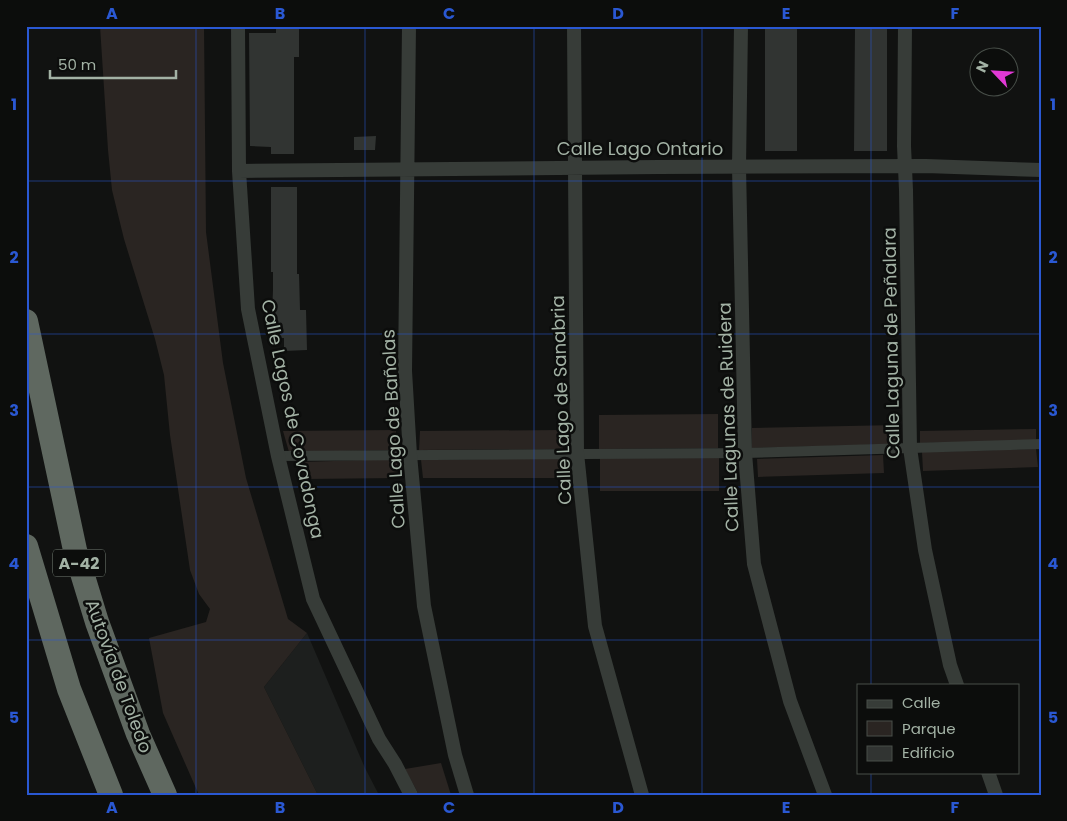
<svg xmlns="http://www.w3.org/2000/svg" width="1067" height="821" viewBox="0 0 1067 821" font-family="Poppins,sans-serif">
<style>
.built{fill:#1d1f1e}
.green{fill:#2a2522}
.building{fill:#313432}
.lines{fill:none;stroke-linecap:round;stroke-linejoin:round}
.pedestrian{stroke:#373c38;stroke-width:10}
.minor{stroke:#373c38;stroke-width:14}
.motorway{stroke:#5f6860;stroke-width:24}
.grid{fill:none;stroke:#2a58d3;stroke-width:1;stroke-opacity:0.55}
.labels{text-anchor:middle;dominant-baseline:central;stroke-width:5;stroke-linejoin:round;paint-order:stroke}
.shield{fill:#0c0d0c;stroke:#768077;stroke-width:1}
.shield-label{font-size:16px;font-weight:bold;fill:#a3b2a5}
.street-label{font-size:18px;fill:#a3b2a5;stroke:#0c0d0c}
.neatline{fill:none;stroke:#2a58d3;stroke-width:2}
.grid-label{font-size:16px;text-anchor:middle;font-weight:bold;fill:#2a58d3}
</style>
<rect width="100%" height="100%" fill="#111211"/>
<path class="built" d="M 307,633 L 365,768 L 379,795 L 318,795 L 264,687 Z"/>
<path class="green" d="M 100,26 L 204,26 L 206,232 L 223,363 L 246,478 L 288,619 L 307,633 L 264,687 L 318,795 L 199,795 L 163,713 L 149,638 L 206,622 L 210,609 L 199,594 L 190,570 L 170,435 L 164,375 L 155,339 L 124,239 L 112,190 L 108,150 Z
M 718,414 L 718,448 L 599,449 L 599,415 Z
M 897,425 L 897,444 L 752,448 L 752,428 Z
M 1036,429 L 1036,441 L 920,443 L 920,431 Z
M 396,430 L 396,450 L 289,452 L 283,431 Z
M 563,430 L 563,449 L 419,450 L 420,431 Z
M 1036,449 L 1038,467 L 923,471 L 922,452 Z
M 883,455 L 884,473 L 758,477 L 757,459 Z
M 719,456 L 719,491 L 600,491 L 600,457 Z
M 563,458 L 564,478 L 423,478 L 421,460 Z
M 397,459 L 398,478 L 305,479 L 301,462 Z
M 441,763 L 451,795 L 419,795 L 405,769 Z"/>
<path class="building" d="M 276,26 L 299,26 L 299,57 L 294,57 L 294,154 L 271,154 L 271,147 L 250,146 L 249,33 L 276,33 Z
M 765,26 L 797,26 L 797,151 L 765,151 Z
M 855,26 L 887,26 L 887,151 L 854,151 Z
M 376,136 L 375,150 L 354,150 L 354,137 Z
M 271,187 L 297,187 L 297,274 L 299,274 L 300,310 L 306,310 L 307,350 L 284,351 L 284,338 L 271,338 L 273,290 L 273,272 L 271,272 Z"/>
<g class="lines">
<path class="pedestrian" d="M 278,456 L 745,453 L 1041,444"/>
<path class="minor" d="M 238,26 L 239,171 L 248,309 L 278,456 L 313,599 L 379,739 L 395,764 L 411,795
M 409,26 L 405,371 L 410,455 L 424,606 L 455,755 L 467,795
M 574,26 L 577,453 L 595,626 L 642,795
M 741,26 L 739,167 L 745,453 L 754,564 L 790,701 L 825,795
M 905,26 L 904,146 L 906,190 L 910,448 L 925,550 L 950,665 L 957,685
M 239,171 L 659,167 L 926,166 L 1041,170
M 988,772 L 996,795"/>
<path class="motorway" d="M 26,321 L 75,550 L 97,622 L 138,734 L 165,795
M 26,546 L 69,689 L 111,795"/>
</g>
<path class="grid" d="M 196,26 L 196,795M 365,26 L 365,795M 534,26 L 534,795M 702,26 L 702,795M 871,26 L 871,685M 26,181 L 1041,181M 26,334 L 1041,334M 26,487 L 1041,487M 26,640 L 1041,640M 871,772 L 871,795"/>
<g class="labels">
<rect class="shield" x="53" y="549.5" width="52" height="27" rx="4"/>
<g class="shield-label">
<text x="79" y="563">A-42</text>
</g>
<g class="street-label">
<text x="640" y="148">Calle Lago Ontario</text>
<text transform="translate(891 343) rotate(-91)">Calle Laguna de Peñalara</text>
<text transform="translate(561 400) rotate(-92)">Calle Lago de Sanabria</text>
<text transform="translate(728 417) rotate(-92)">Calle Lagunas de Ruidera</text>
<text transform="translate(293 419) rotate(78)">Calle Lagos de Covadonga</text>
<text transform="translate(393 429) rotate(-93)">Calle Lago de Bañolas</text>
<text transform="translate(119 676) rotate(70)">Autovía de Toledo</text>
</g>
</g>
<rect width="1067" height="821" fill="none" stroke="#0c0d0c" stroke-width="55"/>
<rect x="857" y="684" width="162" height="90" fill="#0c0d0c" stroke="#484f49"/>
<rect x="867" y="700" width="25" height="8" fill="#373c38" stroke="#484f49"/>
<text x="902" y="708" font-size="15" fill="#a3b2a5">Calle</text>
<rect x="867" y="721" width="25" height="15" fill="#2a2522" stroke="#484f49"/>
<text x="902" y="734" font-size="15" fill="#a3b2a5">Parque</text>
<rect x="867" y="746" width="25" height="15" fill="#313432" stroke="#484f49"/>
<text x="902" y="758" font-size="15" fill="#a3b2a5">Edificio</text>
<g transform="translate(994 72) rotate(295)"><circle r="24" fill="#0c0d0c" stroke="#484f49"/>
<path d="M0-4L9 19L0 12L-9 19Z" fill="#e239d6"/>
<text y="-8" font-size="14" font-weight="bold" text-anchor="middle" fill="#a3b2a5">N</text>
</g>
<path d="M50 70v8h126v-8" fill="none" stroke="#a3b2a5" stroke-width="2.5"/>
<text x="58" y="70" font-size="15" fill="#a3b2a5" stroke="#0c0d0c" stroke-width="4" paint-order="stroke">50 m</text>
<rect x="28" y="28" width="1012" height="766" class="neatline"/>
<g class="grid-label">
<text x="112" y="19">A</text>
<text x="280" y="19">B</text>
<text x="449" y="19">C</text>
<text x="618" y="19">D</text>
<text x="786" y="19">E</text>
<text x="955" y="19">F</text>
<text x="14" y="110">1</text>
<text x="1053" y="110">1</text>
<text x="14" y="263">2</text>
<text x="1053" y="263">2</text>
<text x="14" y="416">3</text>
<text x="1053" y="416">3</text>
<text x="14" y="569">4</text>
<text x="1053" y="569">4</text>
<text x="14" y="723">5</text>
<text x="1053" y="723">5</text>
<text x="112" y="813">A</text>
<text x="280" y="813">B</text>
<text x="449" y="813">C</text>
<text x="618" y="813">D</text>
<text x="786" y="813">E</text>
<text x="955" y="813">F</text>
</g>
</svg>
